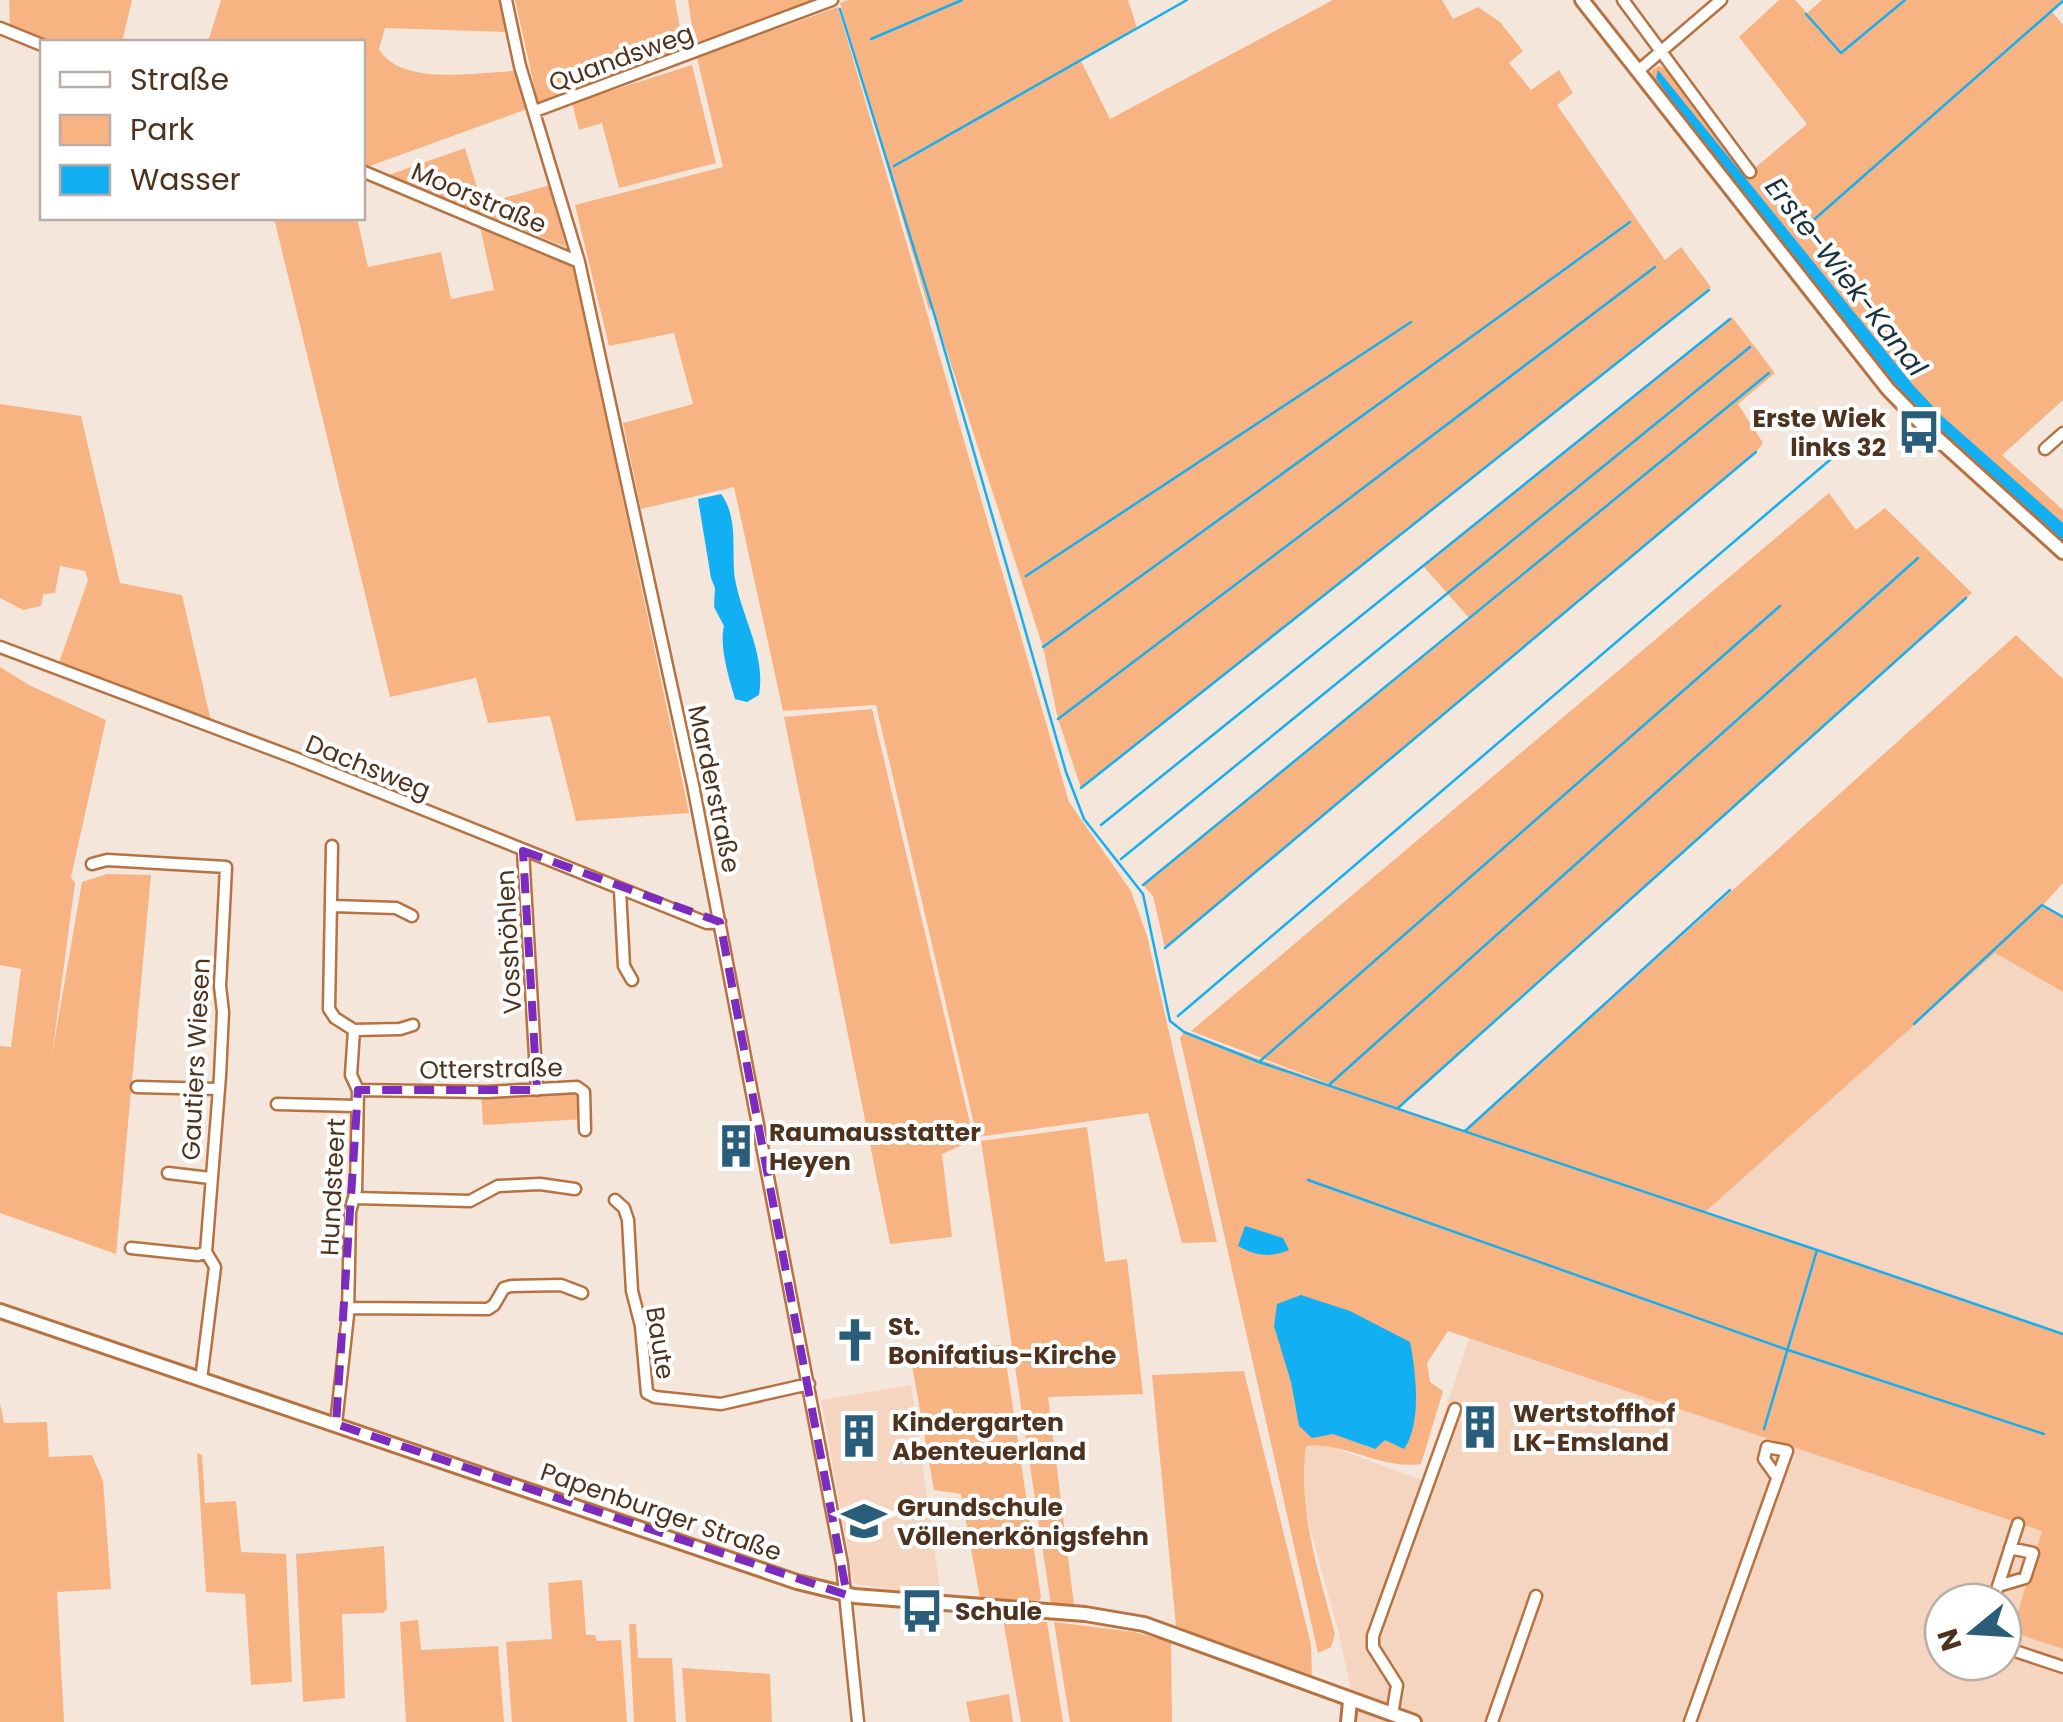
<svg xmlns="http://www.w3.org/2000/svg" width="2063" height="1722" viewBox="0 0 2063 1722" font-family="Poppins,sans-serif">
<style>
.built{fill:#f6d5c0;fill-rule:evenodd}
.green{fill:#f8b383;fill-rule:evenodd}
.water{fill:#12b0f2}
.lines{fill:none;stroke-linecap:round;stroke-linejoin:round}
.stream{stroke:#12b0f2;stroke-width:2.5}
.minor-casing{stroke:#b67241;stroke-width:15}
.tertiary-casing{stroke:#b67241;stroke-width:18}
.minor{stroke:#fff;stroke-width:10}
.tertiary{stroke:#fff;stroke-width:12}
.marked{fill:none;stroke:#7b2cbf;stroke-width:8;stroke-dasharray:20 12;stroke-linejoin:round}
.labels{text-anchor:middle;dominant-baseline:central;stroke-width:8;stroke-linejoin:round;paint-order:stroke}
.street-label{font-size:25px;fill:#4f321d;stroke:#fff}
.poi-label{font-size:25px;font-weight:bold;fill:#4f321d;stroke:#fff;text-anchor:start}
.water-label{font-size:28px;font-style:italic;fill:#1b313e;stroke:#fff}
</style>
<rect width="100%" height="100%" fill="#f5e6dc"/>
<path class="built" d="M 1995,953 L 2063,992 L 2063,1334 L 1704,1212 Z
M 1470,1336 L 2043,1531 L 2012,1631 L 2063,1649 L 2063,1722 L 1358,1722 L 1339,1634 L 1283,1429 L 1422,1480 ZM 1943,1602 L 2003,1602 L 2003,1662 L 1943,1662 Z
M 911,1385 L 941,1596 L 854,1584 L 821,1400 Z"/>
<path class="green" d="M 9,0 L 132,0 L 122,42 L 52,42 L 10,25 Z
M 221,0 L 501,0 L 508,32 L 385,28 L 379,49 C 401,87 477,72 515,71 L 527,109 L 367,167 L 362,166 L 362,42 L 208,42 Z
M 515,0 L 675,0 L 684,51 L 538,103 Z
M 688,0 L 821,0 L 695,45 Z
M 848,0 L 1128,0 L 1137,28 L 1081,61 L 1110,119 L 1333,0 L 1442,0 L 1453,19 L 1478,7 L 1500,22 L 1523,51 L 1509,63 L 1531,90 L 1559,70 L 1573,93 L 1557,105 L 1665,260 L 1681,247 L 1711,287 L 1081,788 L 1058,719 L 1043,647 L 933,309 L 929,310 L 840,3 Z
M 1779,0 L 1795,0 L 1807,13 L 1822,0 L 2063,0 L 2052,12 L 2063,25 L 2063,400 L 2002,455 L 2063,510 L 2063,547 L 1929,427 L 1932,424 L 1927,424 L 1899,394 L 1651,80 L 1652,70 L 1659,66 L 1668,70 L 1746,170 L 1753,164 L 1756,167 L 1807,124 L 1739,37 Z
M 838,7 L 1069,802 L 1131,891 L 1147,936 L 1217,1242 L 1182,1243 L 1148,1113 L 977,1137 L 876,705 L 783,711 L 734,487 L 641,509 L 623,423 L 693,404 L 674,333 L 609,346 L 575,205 L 723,167 L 697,58 Z
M 692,65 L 716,163 L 619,188 L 602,123 L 579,130 L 572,103 Z
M 465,148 L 482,204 L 550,185 L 566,247 L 386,176 Z
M 274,218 L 357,218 L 368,267 L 441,252 L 451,299 L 494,290 L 480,227 L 574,268 L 689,813 L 576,821 L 550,716 L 488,723 L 476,678 L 390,697 Z
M 1732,317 L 1775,373 L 1738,404 L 1763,443 L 1756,452 L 1165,948 L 1153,896 L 1143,885 L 1470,619 L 1423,566 Z
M 0,404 L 81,416 L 120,583 L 182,595 L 211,721 L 59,663 L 88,580 L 85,571 L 60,566 L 55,593 L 43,594 L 41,606 L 23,610 L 0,598 Z
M 1829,493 L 1856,530 L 1885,508 L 1972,593 L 1399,1108 L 1465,1131 L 2016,635 L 2063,679 L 2063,883 L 2043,905 L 2063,917 L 2063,992 L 1995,953 L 1705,1212 L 2063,1334 L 2063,1649 L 2012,1632 L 2042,1531 L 1448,1331 L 1427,1363 L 1430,1382 L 1443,1391 L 1421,1464 C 1381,1470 1346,1442 1306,1446 C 1297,1511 1319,1572 1335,1634 L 1331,1647 L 1318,1653 L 1180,1038 L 1184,1032 L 1356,1094 L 1191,1031 ZM 1291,1382 L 1374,1449 L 1333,1433 L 1299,1426 Z
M 0,667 L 29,685 L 106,720 L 71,877 L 75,883 L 52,1055 L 82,882 L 107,874 L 151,875 L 116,1254 L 0,1213 L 0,1046 L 11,1047 L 21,969 L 0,965 Z
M 872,709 L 974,1140 L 942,1154 L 952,1237 L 890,1244 L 784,717 Z
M 577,1087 L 585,1119 L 483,1125 L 481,1092 Z
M 1087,1127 L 1105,1262 L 1127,1259 L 1143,1394 L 1048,1397 L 1074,1605 L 1051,1605 L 981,1141 Z
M 1000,1345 L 1004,1348 L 1041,1597 L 1037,1603 L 980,1598 L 961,1494 L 934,1490 L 910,1354 Z
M 1244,1371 L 1311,1645 L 1312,1680 L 1176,1626 L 1152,1375 Z
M 0,1403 L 4,1423 L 47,1422 L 49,1457 L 92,1455 L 103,1481 L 111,1589 L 57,1592 L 64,1722 L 0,1722 Z
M 197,1453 L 202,1455 L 205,1503 L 236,1501 L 241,1552 L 286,1554 L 292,1682 L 251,1685 L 245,1594 L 206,1592 Z
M 384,1546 L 387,1609 L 383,1613 L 342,1614 L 345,1698 L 303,1702 L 296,1554 Z
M 582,1580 L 586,1635 L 595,1635 L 597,1641 L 621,1640 L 627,1722 L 512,1722 L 506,1642 L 552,1639 L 548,1583 Z
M 1003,1619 L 1047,1622 L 1063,1722 L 1021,1722 Z
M 418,1620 L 421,1650 L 498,1646 L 504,1722 L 406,1722 L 400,1622 Z
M 1054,1622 L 1134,1632 L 1171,1642 L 1172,1722 L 1070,1722 Z
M 629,1624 L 636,1624 L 638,1658 L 672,1658 L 676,1722 L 634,1722 Z
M 682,1668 L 770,1674 L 772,1722 L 686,1722 Z
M 1009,1694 L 1013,1722 L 970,1722 L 966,1702 Z"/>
<path class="water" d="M 1658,70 L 1913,385 L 1942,416 L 2063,523 L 2063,540 L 1930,422 L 1899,389 L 1678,110 L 1656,78 Z
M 721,494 C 739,518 731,551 735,579 C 742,618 766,654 759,695 L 747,702 L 735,699 C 729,678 719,647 724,626 L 714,607 L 715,588 L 711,578 L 698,499 Z
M 1245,1226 L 1283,1238 L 1289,1250 C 1270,1258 1256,1256 1238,1246 Z
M 1301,1295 L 1350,1311 L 1410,1342 C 1416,1371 1422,1424 1404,1449 L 1385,1440 L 1375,1449 L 1333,1434 L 1312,1438 L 1299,1426 L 1291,1382 L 1274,1326 L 1277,1304 Z"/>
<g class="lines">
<path class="stream" d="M 840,9 L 935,317 L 1066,772 L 1084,819 L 1143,894 L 1170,1021 L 1184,1032 L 1259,1062 L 1817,1250
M 1806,14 L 1841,53 L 1905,0
M 871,39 L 962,0
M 894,166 L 1187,0
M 1801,231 L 2063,1
M 1026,576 L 1411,322
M 1043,647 L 1630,222
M 1058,719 L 1655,267
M 1081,788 L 1709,290
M 1101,825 L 1730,319
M 1121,859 L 1750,347
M 1143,885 L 1769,373
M 1165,948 L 1756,452
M 1178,1016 L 1831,459
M 1914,1024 L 2042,905 L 2063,917
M 1259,1062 L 1780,606
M 1330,1084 L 1918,558
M 1398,1108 L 1966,598
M 1465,1131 L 1730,890
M 1308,1180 L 1785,1349 L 2044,1434
M 1764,1429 L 1817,1250 L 2063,1334"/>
<g class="minor-casing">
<path id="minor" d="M 506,0 L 520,66 L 579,262 L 693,785 L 842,1564 L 858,1722
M 1623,0 L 1750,172
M 0,28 L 42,45
M 1638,71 L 1721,0
M 535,111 L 832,0
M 362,171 L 579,262
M 2045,449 L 2063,433
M 0,647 L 295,758 L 707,923 L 720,922
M 332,846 L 329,1009 L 335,1018 L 354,1030 L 351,1075 L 358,1090 L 356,1190 L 350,1212 L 348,1315 L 336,1424
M 523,851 L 537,1090
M 92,864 L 107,860 L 226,867 L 220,986 L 223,1012 L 220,1076 L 206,1252 L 215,1267 L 201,1380
M 620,890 L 624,966 L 632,980
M 332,906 L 396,908 L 412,916
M 354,1030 L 400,1029 L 413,1025
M 137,1087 L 217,1089
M 358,1090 L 487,1092 L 577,1087 L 584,1092 L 585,1130
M 277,1104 L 357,1106
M 168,1173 L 210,1178
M 354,1198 L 470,1201 L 498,1186 L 540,1184 L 575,1189
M 615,1200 L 624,1208 L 628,1220 L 632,1291 L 641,1326 L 647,1393 L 655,1397 L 721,1404 L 809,1384
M 131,1248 L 198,1255 L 206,1252
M 348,1308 L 488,1309 L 494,1305 L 504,1288 L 511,1286 L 561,1285 L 582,1293
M 1998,1586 L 2025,1578 L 2033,1553 L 2010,1548
M 1993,1602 L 2018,1524
M 2003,1647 L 2063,1667
M 1392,1715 L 1397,1685 L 1373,1647 L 1373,1636 L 1455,1409
M 1492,1722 L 1536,1596
M 1690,1722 L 1787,1451 L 1767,1447 L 1764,1459 L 1777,1477"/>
</g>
<g class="tertiary-casing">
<path id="tertiary" d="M 1582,0 L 1888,389 L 1926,428 L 2063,552
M 0,1311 L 797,1582 L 854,1596 L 1085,1614 L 1144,1624 L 1414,1722
M 1348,1722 L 1350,1701"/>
</g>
<use href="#minor" class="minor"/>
<use href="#tertiary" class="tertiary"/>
</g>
<path class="marked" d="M 523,851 L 720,922 L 847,1595 L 336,1424 L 358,1090 L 537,1090 Z"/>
<defs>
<g id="bus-bare" transform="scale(3.45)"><path d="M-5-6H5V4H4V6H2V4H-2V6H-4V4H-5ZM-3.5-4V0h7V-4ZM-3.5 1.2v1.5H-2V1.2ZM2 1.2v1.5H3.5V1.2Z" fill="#295d7a" stroke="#fff" stroke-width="2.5" paint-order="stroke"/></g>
<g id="building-bare" transform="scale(3.45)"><path d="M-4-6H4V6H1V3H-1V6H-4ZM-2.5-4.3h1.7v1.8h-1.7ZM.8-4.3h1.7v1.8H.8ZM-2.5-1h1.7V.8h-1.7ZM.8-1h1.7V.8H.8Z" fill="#295d7a" stroke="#fff" stroke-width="2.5" paint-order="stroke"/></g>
<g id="church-bare" transform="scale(3.45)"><path d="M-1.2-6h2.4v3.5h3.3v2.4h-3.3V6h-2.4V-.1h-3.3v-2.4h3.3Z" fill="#295d7a" stroke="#fff" stroke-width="2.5" paint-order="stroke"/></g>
<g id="school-bare" transform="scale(3.45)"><path d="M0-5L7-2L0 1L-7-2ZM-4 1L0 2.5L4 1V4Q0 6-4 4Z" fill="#295d7a" stroke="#fff" stroke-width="2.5" paint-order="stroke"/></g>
</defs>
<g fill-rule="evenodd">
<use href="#bus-bare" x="1919" y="432"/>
<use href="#building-bare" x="736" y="1146"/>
<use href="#church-bare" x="855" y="1340"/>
<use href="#building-bare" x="1480" y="1427"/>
<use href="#building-bare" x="859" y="1436"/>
<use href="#school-bare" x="864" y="1521"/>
<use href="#bus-bare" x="922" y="1611"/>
</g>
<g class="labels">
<g class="street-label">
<text transform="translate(621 58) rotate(-20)">Quandsweg</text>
<text transform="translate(479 198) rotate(23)">Moorstraße</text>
<text transform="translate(368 767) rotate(22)">Dachsweg</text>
<text transform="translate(714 789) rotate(78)">Marderstraße</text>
<text transform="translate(509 942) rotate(-93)">Vosshöhlen</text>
<text transform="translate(196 1059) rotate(-87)">Gautiers Wiesen</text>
<text transform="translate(491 1069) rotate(-1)">Otterstraße</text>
<text transform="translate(333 1187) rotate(-87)">Hundsteert</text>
<text transform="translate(660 1343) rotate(81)">Baute</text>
<text transform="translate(661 1512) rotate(19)">Papenburger Straße</text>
</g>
<g class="poi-label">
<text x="1886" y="418" text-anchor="end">Erste Wiek<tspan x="1886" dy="29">links 32</tspan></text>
<text x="769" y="1132">Raumausstatter<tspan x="769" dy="29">Heyen</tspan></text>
<text x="888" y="1326">St.<tspan x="888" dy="29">Bonifatius-Kirche</tspan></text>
<text x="1513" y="1413">Wertstoffhof<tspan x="1513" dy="29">LK-Emsland</tspan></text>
<text x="892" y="1422">Kindergarten<tspan x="892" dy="29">Abenteuerland</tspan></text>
<text x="897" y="1507">Grundschule<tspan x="897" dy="29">Völlenerkönigsfehn</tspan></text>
<text x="955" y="1611">Schule</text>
</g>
<g class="water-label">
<text transform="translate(1846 277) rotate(52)">Erste-Wiek-Kanal</text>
</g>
</g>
<rect x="40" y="40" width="325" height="180" fill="#ffffff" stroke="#b9ada5" stroke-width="2.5"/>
<rect x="60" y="72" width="50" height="15" fill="#ffffff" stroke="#b9ada5" stroke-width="2.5"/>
<text x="130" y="90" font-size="30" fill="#4f321d">Straße</text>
<rect x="60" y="115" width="50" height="30" fill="#f8b383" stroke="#b9ada5" stroke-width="2.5"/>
<text x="130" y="140" font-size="30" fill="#4f321d">Park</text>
<rect x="60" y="165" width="50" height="30" fill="#12b0f2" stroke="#b9ada5" stroke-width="2.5"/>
<text x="130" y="190" font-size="30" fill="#4f321d">Wasser</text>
<g transform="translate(1973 1632) rotate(252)"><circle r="48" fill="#ffffff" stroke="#b9ada5" stroke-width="2.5"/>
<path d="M0-8L18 38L0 25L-18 38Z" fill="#295d7a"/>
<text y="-15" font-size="28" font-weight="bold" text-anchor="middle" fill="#4f321d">N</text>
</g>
</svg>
